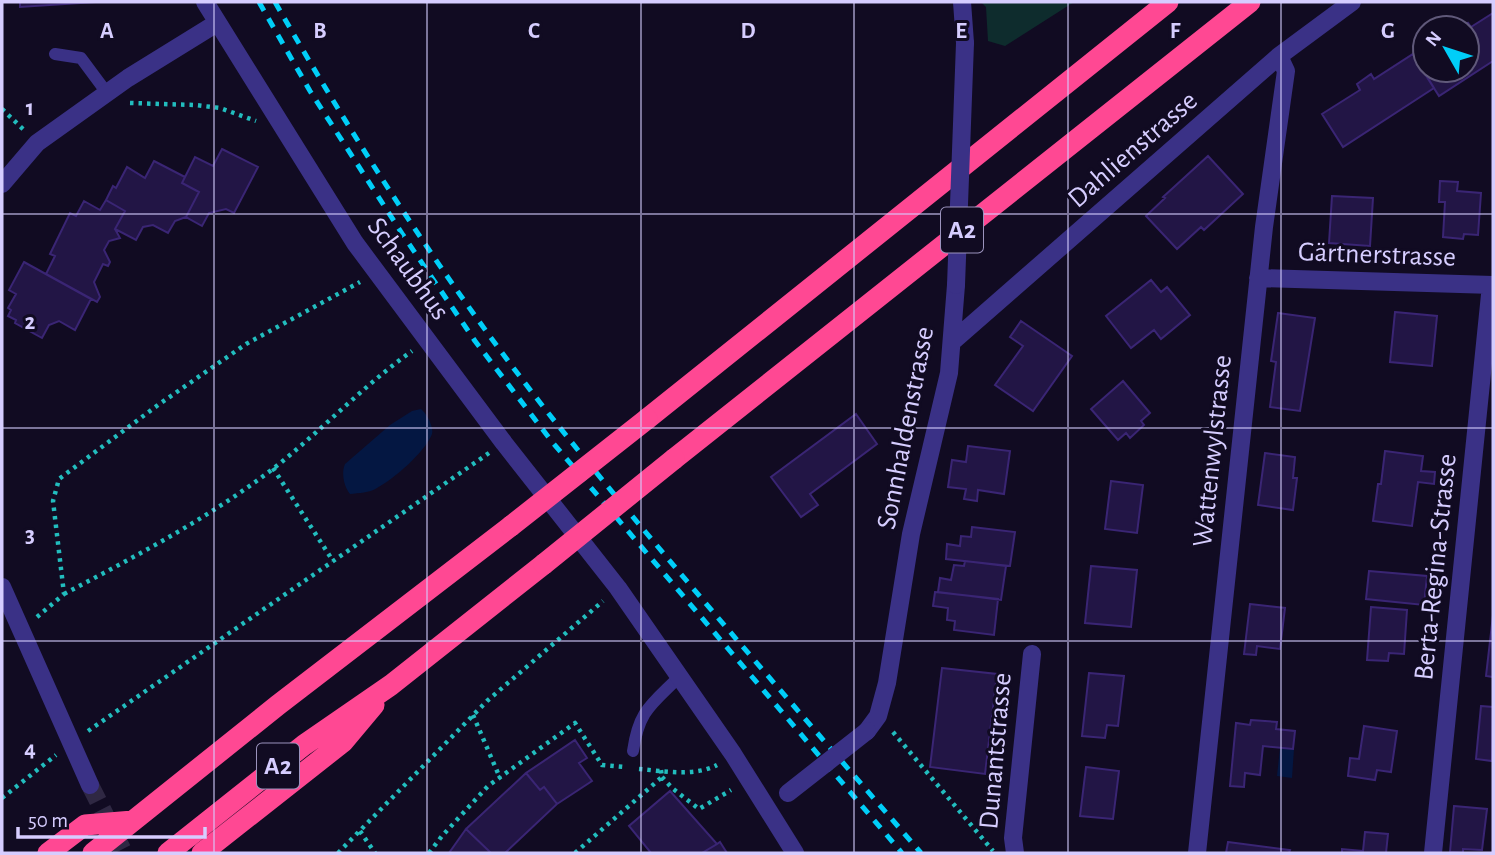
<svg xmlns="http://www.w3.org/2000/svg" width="1495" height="855" viewBox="0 0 1495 855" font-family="'Alegreya Sans',sans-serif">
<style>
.green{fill:#0e2c2d}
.water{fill:#041742}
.building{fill:#221545;stroke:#3a2574;stroke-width:2}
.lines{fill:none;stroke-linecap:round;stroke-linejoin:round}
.street-tunnel{stroke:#2f2843;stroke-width:18;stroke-dasharray:18 9;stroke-linecap:butt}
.path{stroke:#22bdbe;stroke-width:4.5;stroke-dasharray:3.5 5;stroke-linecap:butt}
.lane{stroke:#3a3186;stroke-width:12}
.street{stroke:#3a3186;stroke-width:18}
.highway{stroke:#ff4893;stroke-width:21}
.rail{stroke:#00cef8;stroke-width:5;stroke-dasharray:10 9;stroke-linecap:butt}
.street-bridge{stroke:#3a3186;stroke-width:18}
.highway-bridge{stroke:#ff4893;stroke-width:21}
.grid{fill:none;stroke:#d6cdff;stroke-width:2;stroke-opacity:0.55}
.labels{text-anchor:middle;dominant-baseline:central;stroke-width:6;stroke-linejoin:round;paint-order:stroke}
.shield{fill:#110b22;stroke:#9b93bd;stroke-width:2}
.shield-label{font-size:26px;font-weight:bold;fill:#d6cdff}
.street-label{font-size:28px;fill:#d6cdff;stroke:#110b22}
.grid-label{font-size:23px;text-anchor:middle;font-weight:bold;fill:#d6cdff;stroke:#110b22;stroke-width:6;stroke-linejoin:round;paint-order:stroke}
</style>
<rect width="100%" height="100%" fill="#110b22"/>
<path class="green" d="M 981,2 L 1074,2 L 1005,46 L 988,41 L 986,7 Z"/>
<path class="water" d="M 421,409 C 426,413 434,426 432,434 C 425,452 394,479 377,488 C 369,493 359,493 350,494 C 344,487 341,473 345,464 L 390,425 L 412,411 Z
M 1280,748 L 1294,749 L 1292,778 L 1277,776 Z"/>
<path class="building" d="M 20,2 L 96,2 L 20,7 Z
M 1493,13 L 1493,61 L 1439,96 L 1418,63 L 1425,58 L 1425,70 L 1467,70 L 1467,28 L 1461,28 L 1468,23 L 1471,27 Z
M 1413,54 L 1434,88 L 1343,147 L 1322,114 L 1360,90 L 1357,84 L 1371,74 L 1374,79 Z
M 222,149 L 258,167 L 234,213 L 226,209 L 209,213 L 202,226 L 186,217 L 199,192 L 182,183 L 195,157 L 213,166 Z
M 1208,156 L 1243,194 L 1204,230 L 1201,227 L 1177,249 L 1146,216 L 1165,198 L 1163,197 Z
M 154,161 L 185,177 L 182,183 L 199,192 L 186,217 L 175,221 L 168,233 L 153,225 L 143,227 L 136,240 L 115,229 L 125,211 L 106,200 L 113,186 L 116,188 L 127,167 L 145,178 Z
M 1440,181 L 1458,182 L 1457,191 L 1481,193 L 1478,235 L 1464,234 L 1463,239 L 1443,237 L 1445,202 L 1439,202 Z
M 1332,196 L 1373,198 L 1370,246 L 1329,243 Z
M 106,200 L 125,211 L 115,229 L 120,238 L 109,241 L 104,250 L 110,262 L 108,266 L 103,264 L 94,282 L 100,297 L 97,302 L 46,274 L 55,256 L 50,254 L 70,213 L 76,216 L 84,201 L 100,210 Z
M 24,262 L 91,299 L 75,330 L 59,321 L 49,325 L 42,338 L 15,323 L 16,320 L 8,316 L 11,310 L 8,308 L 16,294 L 9,290 Z
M 1151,280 L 1161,292 L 1167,287 L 1190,315 L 1161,339 L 1154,330 L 1131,348 L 1106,316 Z
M 1395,312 L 1437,316 L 1432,366 L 1390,362 Z
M 1278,313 L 1315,318 L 1300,411 L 1270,407 L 1276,362 L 1271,361 Z
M 1021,321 L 1072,356 L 1033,411 L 995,385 L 1023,346 L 1010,337 Z
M 1123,381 L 1150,413 L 1141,421 L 1144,425 L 1130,438 L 1126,433 L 1118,440 L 1091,409 Z
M 856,414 L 877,444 L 810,494 L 818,505 L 801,517 L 771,477 Z
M 968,446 L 1010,451 L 1004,494 L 978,490 L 977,501 L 964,499 L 966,489 L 948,487 L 952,460 L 966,462 Z
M 1385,451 L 1423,456 L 1421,471 L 1435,472 L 1434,484 L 1418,482 L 1412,526 L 1373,521 L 1378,484 L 1381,484 Z
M 1265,453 L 1295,457 L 1293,478 L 1297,478 L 1293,510 L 1258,505 Z
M 1111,481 L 1143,485 L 1137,533 L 1105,529 Z
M 972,527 L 1015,532 L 1010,566 L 946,559 L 947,544 L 960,546 L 961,536 L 971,537 Z
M 965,561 L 1006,566 L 1001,600 L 938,592 L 940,578 L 951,580 L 954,565 L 964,566 Z
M 1091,566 L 1137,570 L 1131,627 L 1085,623 Z
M 1369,571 L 1427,576 L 1424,605 L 1366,599 Z
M 935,592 L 998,599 L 994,635 L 954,630 L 955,621 L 947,620 L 948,608 L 933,606 Z
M 1250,604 L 1285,608 L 1280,649 L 1257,646 L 1256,655 L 1244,654 Z
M 1371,607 L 1407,610 L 1404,654 L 1389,653 L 1388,661 L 1367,660 Z
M 1493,615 L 1493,677 L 1486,676 Z
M 942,668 L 997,674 L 985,774 L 930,767 Z
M 1089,673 L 1124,676 L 1118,726 L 1107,725 L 1105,738 L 1082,736 Z
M 1481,706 L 1493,707 L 1492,761 L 1476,759 Z
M 1251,720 L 1277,722 L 1276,729 L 1295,731 L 1293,749 L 1263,746 L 1260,775 L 1245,773 L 1244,787 L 1230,786 L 1236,723 L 1250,725 Z
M 1364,726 L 1397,731 L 1391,772 L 1377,770 L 1375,780 L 1348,776 L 1350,758 L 1359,759 Z
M 575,740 L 587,758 L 579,763 L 592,781 L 557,804 L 544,787 L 540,790 L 526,773 Z
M 1086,767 L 1119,771 L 1113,819 L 1080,816 Z
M 526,773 L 540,790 L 544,787 L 557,804 L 505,853 L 491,853 L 466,829 Z
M 670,791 L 717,844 L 702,853 L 651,853 L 629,826 Z
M 1454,806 L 1487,809 L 1482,850 L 1463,849 L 1463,853 L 1450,852 Z
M 466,829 L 491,853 L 449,853 Z
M 1365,832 L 1388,834 L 1386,853 L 1342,853 L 1342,849 L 1363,851 Z
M 720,842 L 727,853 L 702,853 L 717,844 Z
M 1228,842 L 1290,850 L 1289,853 L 1226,853 Z"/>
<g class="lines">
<path class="street-tunnel" d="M 90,785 L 124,853"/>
<path class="path" d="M 130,103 L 195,105 L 220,108 L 256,121
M 2,109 L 24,130
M 273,468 L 333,561
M 64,594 C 136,556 209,518 274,468 C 321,431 363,386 412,351
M 37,617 L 64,594 L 53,501 L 59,479 L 158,405 L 246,344 L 360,282
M 473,715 L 500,778
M 88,731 L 489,453
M 893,732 L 993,851
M 639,769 C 664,771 694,777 717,765
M 662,777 L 672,788 L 699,809 L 731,790
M 2,798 L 56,755
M 360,831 L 375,853
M 338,853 L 487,701 L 603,601
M 429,853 L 442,836 L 488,786 L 575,723 L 602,765 L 624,767
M 575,853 L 662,777 L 661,770"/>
<path class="lane" d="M 55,54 L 81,58 L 107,93
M 633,751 C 639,710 651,705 679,677"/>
<path class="street" d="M 205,2 L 355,243 L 504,443 L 618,588 L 733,754 L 795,853
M 962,2 L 965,43
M 2,184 L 37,143 L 128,78 L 217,23
M 1258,278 L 1493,285
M 952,342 L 1279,56 L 1352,2
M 2,587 L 90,785
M 867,731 L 878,716 L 887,683 L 911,534 L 949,373 L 956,285
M 1015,853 L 1013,838 L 1032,654
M 1197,853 L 1264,227 L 1286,71 L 1279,56
M 1433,853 L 1491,285"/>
<path class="highway" d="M 647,419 L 1168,2
M 674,459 L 1250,2
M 48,853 L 85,825 L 133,821
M 93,853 L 278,705 L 511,526
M 168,853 L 304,745 L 391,685 L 544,564
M 202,853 L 343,742 L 374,705"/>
<path class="rail" d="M 259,2 L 310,91 L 403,235 L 475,341 L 553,443 L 902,853
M 275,2 C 362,154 458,302 569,439 C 683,580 803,716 921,853"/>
<path class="street-bridge" d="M 956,285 L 965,43
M 788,793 L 867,731"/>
<path class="highway-bridge" d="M 511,526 L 647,419
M 544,564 L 674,459"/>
</g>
<path class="grid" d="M 214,2 L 214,853M 427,2 L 427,853M 641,2 L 641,853M 854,2 L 854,853M 1068,2 L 1068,853M 1281,2 L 1281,853M 2,214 L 1493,214M 2,428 L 1493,428M 2,641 L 1493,641"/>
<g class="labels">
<g class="shield">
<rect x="941" y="207.5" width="42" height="45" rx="5"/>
<rect x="257" y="743.5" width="42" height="45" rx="5"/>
</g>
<g class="shield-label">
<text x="962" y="230">A2</text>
<text x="278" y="766">A2</text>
</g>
<g class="street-label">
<text transform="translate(1133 150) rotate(-41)">Dahlienstrasse</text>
<text transform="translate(1377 255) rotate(2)">Gärtnerstrasse</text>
<text transform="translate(408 269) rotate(54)">Schaubhus</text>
<text transform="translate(906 428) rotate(-79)">Sonnhaldenstrasse</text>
<text transform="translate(1213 451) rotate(-84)">Wattenwylstrasse</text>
<text transform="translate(1436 567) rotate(-84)">Berta-Regina-Strasse</text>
<text transform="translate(996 751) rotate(-85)">Dunantstrasse</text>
</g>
</g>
<g class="grid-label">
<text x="107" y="38">A</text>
<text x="320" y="38">B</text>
<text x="534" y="38">C</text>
<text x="748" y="38">D</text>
<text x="961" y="38">E</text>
<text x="1175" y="38">F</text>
<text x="1388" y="38">G</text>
<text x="30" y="115">1</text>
<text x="30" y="329">2</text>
<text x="30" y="542">3</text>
<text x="30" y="756">4</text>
</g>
<rect width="1495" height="855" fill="none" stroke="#d6cdff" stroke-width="7"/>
<g transform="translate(1446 49) rotate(309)"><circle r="33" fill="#110b22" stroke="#60597a" stroke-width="2"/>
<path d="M0-5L12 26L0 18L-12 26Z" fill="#00cef8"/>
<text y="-10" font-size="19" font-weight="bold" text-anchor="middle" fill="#d6cdff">N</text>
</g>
<path d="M18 827v10h187v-10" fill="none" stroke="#d6cdff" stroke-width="3.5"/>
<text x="28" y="827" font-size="21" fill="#d6cdff" stroke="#110b22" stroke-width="5" paint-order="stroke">50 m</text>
</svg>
